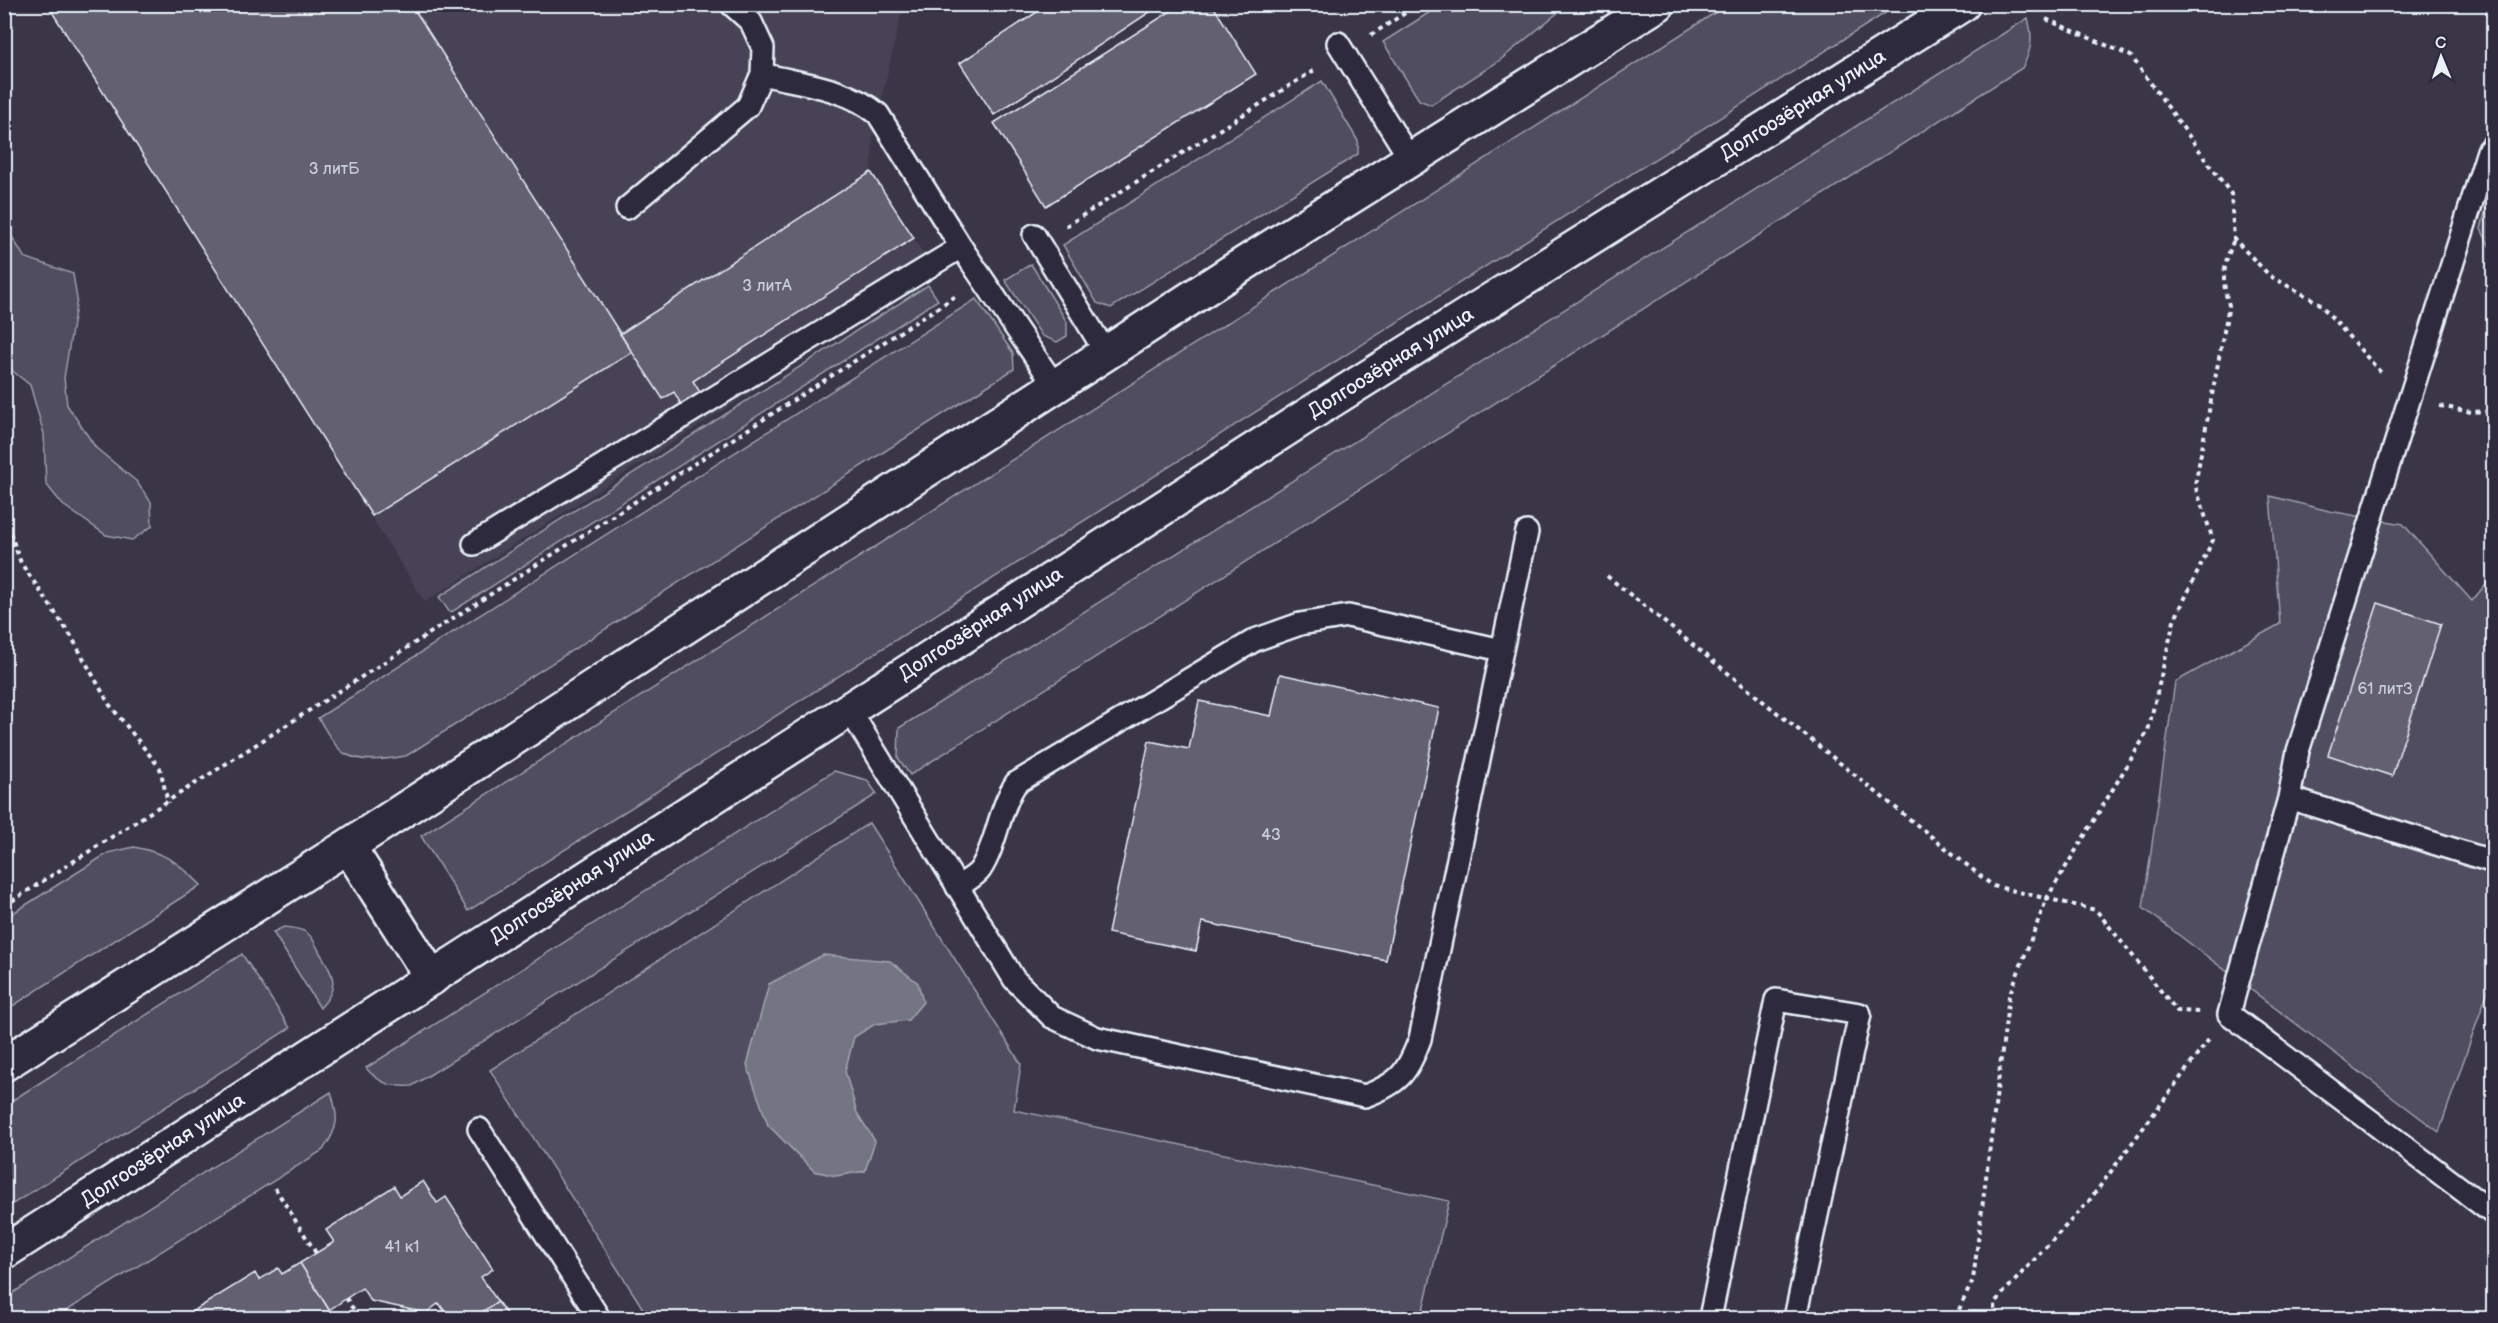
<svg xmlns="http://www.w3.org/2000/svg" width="2498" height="1323" viewBox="0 0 2498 1323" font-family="'Balsamiq Sans',sans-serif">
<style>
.built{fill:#464354}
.green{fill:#504e5f;stroke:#9ca0ac;stroke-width:1.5}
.water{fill:#737482;stroke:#a2a6b1;stroke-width:1.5}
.building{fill:#636171;stroke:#e8f1f8;stroke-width:1.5}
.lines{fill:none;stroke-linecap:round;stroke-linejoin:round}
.service-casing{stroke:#e8f1f8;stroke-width:26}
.secondary-casing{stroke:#e8f1f8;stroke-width:38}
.path{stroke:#e8f1f8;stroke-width:4;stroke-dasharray:4.5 4.5;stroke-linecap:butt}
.service{stroke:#2f2a3d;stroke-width:21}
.secondary{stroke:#2f2a3d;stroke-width:33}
.labels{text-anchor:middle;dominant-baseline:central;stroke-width:4.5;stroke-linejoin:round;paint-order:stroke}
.number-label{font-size:16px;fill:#c7cdd6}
.street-label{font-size:20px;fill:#e8f1f8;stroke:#2f2a3d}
</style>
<rect width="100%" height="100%" fill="#3a3648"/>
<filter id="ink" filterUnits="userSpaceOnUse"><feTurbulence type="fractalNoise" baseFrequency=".0167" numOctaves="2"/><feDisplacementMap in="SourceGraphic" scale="12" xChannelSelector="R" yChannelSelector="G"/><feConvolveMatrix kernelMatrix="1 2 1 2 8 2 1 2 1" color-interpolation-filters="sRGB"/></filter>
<g filter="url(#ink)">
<path class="built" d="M 47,5 L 903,5 L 873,137 L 871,172 L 936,273 L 425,602 Z"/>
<path class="green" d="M 1441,5 L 1441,4 L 1567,5 L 1499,61 L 1431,105 L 1419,100 L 1383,42 Z
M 1727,5 L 1898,5 L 468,911 L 421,836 Z
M 2028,18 C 2033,38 2032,50 2022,68 L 910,775 L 898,758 L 899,728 Z
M 1322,81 L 1358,141 L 1358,154 L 1111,308 L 1097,303 L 1063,245 Z
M 4,179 L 10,185 L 11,235 L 24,257 L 73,274 L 77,299 L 64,378 L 67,405 L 96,448 L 136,481 L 151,502 L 152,526 L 132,540 L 106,535 L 63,505 L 46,484 L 44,434 L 30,385 L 5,365 Z
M 2493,179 L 2493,253 L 2481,229 Z
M 1031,264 L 1067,322 L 1067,336 L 1057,342 L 1042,336 L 1005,280 Z
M 928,285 L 938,300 L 450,613 L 439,597 Z
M 976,299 L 1013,353 L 1014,369 L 406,756 C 387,759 362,764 344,753 C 334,747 325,728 318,718 Z
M 2270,496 L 2329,511 L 2403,524 L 2472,601 L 2493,575 L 2493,976 L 2439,1132 L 2143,908 L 2175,682 L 2280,624 Z
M 834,771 L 867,780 L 877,794 L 412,1086 C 391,1087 380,1084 366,1068 Z
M 869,823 L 1021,1064 L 1014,1110 L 1449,1201 L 1421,1318 L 649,1318 L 490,1070 Z
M 134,847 C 166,853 179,863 201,885 L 5,1011 L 5,918 L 108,853 Z
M 284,927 C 292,928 301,928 307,933 C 313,937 317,947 320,953 C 334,975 340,987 320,1008 L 273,932 Z
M 242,954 L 290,1028 L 5,1209 L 5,1105 Z
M 331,1092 C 339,1118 339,1127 323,1150 L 55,1318 L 5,1318 L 5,1298 Z"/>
<path class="water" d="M 823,955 L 890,961 L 918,983 L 923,1002 L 908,1020 L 875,1024 L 854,1037 L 845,1071 L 857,1113 L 875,1141 L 865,1171 L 836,1176 L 814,1171 L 768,1125 L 747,1065 L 769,984 Z"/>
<path class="building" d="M 47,4 L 411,4 L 632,352 L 372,516 Z
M 1049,4 L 1162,4 L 994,115 L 960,63 Z
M 1182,4 L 1212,4 L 1256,74 L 1046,206 L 994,123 Z
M 871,172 L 914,238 L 693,381 L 701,394 L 682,406 L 674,392 L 663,399 L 620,334 Z
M 2378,603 L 2441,624 L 2392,776 L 2328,755 Z
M 1280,674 L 1439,708 L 1386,960 L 1202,922 L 1196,951 L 1108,933 L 1149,741 L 1189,749 L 1199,701 L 1271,716 Z
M 423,1181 L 437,1203 L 446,1197 L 493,1269 L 481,1277 L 498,1302 L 472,1318 L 449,1318 L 439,1303 L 426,1313 L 371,1301 L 362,1288 L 329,1310 L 300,1263 L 334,1242 L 326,1230 L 394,1186 L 400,1196 Z
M 300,1263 L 333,1316 L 329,1318 L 182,1318 L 255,1273 L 259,1280 L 278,1268 L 282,1274 Z
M 498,1302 L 509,1318 L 472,1318 Z"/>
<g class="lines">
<g class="service-casing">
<path id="service" d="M 1338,43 L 1410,159
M 762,74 C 801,84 846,87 878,114 L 961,247 L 1055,386
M 2494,144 L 2488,151 L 2298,751 L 2289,798 L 2229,1014 L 2494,1214
M 627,208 L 748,106 L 762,74 L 763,48 L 751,22 L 731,4
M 1034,235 L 1106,353
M 474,544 L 961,247
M 849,709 L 1014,979 L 1052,1017 L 1097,1038 L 1365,1096 C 1400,1083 1407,1073 1420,1039 L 1527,532
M 2289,798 L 2494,862
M 957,887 C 964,882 975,877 980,870 C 997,844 998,811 1016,783 L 1255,640 L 1300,624 L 1348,616 L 1502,650
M 479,1129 L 599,1318
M 1710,1318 L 1776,1000 L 1860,1014 L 1795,1318"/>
</g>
<g class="secondary-casing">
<path id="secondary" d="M 348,846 L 432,978
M 4,1064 L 348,846 L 1231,272 L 1658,4
M 4,1252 L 1308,415 L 1963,4"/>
</g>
<path class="path" d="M 2046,19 L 2131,56 L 2231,194 L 2234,239 L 2270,276 L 2319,303 L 2383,375
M 1371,35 L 1419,4
M 1066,226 L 1316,69
M 2440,406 L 2471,412 L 2494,411
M 4,516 L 21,563 L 71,636 L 109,704 L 160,768 L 168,803
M 1607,576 L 1993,886 L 2096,910 L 2177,1011 L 2199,1012
M 4,906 L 956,296
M 275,1188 L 316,1253
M 346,1298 L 359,1318
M 1955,1318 L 1973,1280 L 2009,996 L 2047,898 L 2148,731 L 2174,621 L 2213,540 L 2195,485 L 2229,305 C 2220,277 2224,266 2234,239
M 1995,1318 L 1994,1303 L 2089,1201 L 2210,1038"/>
<use href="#service" class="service"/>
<use href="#secondary" class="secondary"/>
</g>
</g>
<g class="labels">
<g class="number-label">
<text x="334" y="169">3 литБ</text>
<text x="767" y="286">3 литА</text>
<text x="2385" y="689">61 литЗ</text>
<text x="1271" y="835">43</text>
<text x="402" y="1247">41 к1</text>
</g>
<g class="street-label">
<text transform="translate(1803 105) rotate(-32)">Долгоозёрная улица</text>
<text transform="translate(1391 363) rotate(-32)">Долгоозёрная улица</text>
<text transform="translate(981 624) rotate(-33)">Долгоозёрная улица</text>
<text transform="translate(572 887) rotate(-33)">Долгоозёрная улица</text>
<text transform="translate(163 1150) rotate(-33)">Долгоозёрная улица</text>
</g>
</g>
<rect width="2498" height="1323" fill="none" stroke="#2f2a3d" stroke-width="24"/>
<rect x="12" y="12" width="2474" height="1299" fill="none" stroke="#e8f1f8" stroke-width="2" filter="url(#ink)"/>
<g transform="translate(2441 57) rotate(358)" stroke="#2f2a3d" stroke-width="4.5" paint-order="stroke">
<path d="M0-4.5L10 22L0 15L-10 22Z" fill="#e8f1f8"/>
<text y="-9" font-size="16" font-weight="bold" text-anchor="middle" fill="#e8f1f8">С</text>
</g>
</svg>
